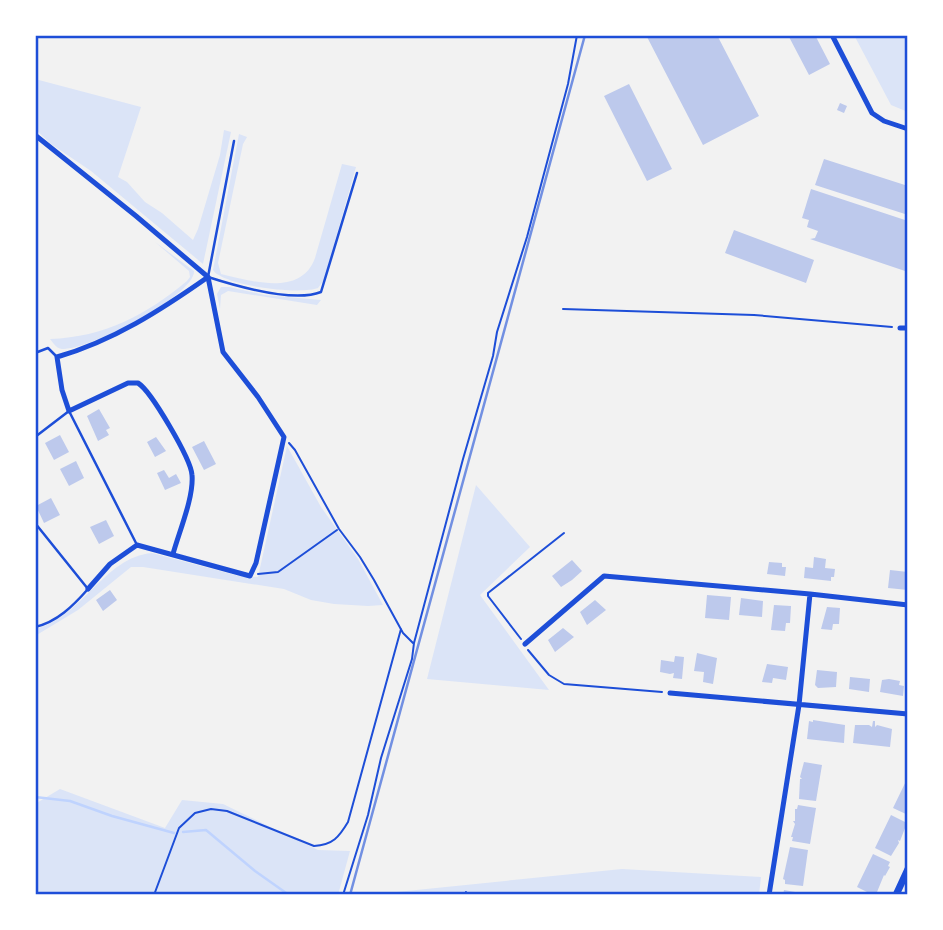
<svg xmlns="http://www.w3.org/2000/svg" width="943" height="930" viewBox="0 0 943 930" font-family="Cabin,sans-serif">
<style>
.green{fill:#dbe4f7}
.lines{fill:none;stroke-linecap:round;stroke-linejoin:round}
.stream{stroke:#bfd3fe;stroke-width:2.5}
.building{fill:#bdc9ec}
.path{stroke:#1d4ed8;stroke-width:2}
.service{stroke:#1d4ed8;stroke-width:2.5}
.minor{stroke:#1d4ed8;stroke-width:5}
.tertiary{stroke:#1d4ed8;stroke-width:7}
.rail{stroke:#7290e2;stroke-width:2.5}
.neatline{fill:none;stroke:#1d4ed8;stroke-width:2.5}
</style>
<rect width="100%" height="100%" fill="#f2f2f2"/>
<path class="green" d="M 854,35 L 908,35 L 908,112 L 891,105 Z
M 35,79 L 141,107 L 118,177 L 127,182 L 145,202 L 162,213 L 193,240 L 198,229 L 220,155 L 224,130 L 231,132 L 203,264 L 91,171 L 51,144 L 35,129 Z
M 239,134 L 247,137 L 243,144 L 218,263 L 221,274 C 251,281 301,297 315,258 L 342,164 L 356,167 L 324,280 L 318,288 C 301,295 223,286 213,270 Z
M 155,242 L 194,271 C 195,296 87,351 62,349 C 56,348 54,344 50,339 C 105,337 146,315 187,281 L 190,277 L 189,271 Z
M 221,287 L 229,287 L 265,295 L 321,300 L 317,305 L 228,291 L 221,295 L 220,309 L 217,294 Z
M 287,446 L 321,507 L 358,559 L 383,605 L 368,606 L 334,604 L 311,600 L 284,589 L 143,567 L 131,567 L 78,610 L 35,636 L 35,629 C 83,617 104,557 152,553 L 239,576 L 258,577 Z
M 476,485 L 530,547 L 480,595 L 549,690 L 427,679 Z
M 60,789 L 165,828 L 182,800 L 223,804 L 318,850 L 350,851 L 338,895 L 35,895 L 35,804 Z
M 622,869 L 761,877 L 759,895 L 367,895 Z"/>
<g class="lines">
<path class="stream" d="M 35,797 L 70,801 L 112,816 L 174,833
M 183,832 L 206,830 L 255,871 L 289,895"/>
</g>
<path class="building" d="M 646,35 L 717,35 L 759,116 L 703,145 Z
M 788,35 L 815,35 L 830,64 L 809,75 Z
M 629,84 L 672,169 L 647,181 L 604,96 Z
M 840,103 L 847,106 L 844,113 L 837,110 Z
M 824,159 L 908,186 L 908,215 L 815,185 Z
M 811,189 L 908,221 L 908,272 L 810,239 L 815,238 L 818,231 L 807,227 L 809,220 L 802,218 Z
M 734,230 L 814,260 L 806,283 L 725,253 Z
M 99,409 L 110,428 L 106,430 L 109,435 L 98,441 L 87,416 Z
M 60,435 L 69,452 L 54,460 L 45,443 Z
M 156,437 L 166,451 L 155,457 L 147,442 Z
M 204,441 L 216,464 L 204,470 L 192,447 Z
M 76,461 L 84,478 L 69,486 L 60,469 Z
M 164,470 L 169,478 L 176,474 L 181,483 L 165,490 L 157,473 Z
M 51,498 L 60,515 L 44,523 L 36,506 Z
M 106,520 L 114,536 L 99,544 L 90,527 Z
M 814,557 L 826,559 L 825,568 L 835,569 L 834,577 L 831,577 L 831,581 L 804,578 L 805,567 L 813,568 Z
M 572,560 L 582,571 L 572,580 L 561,587 L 552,576 Z
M 769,562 L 782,563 L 782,567 L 786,567 L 785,576 L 767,574 Z
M 890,570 L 908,572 L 908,590 L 888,588 Z
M 110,590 L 117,600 L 103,611 L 96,600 Z
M 707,595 L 731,597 L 729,620 L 705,618 Z
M 741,598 L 763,601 L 762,617 L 739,615 Z
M 595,600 L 606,610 L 587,625 L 580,612 Z
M 774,605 L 791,606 L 790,623 L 786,623 L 785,631 L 771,630 Z
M 827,607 L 840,608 L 839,624 L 833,624 L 832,630 L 821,629 Z
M 563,628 L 574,637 L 555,652 L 548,640 Z
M 697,653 L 717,658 L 713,684 L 703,682 L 704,672 L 694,671 Z
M 675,656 L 684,657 L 682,679 L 673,678 L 674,673 L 670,674 L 660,672 L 661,660 L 674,662 Z
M 767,664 L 788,667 L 786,680 L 773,678 L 772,683 L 762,682 Z
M 817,670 L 837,672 L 836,687 L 818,688 L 815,685 Z
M 850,677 L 870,679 L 869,692 L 849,689 Z
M 889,679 L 900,681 L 899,685 L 904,686 L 903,696 L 880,692 L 882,680 Z
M 813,720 L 845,725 L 844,743 L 807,739 L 809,721 L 813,722 Z
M 873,721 L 875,721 L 875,727 L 877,725 L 892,729 L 890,747 L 853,743 L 855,725 L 869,725 L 872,727 Z
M 804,762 L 822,765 L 816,801 L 799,799 L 800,779 L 802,779 L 800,777 Z
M 908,777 L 908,815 L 893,808 Z
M 798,805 L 816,808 L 810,844 L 792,841 L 793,837 L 791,837 L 795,824 L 793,821 L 795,821 L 795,809 L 797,809 Z
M 891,815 L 907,823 L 900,841 L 898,840 L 899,843 L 891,856 L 875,848 Z
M 790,847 L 808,850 L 803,886 L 785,884 L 785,880 L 783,879 Z
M 873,854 L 890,862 L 888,866 L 890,867 L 885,876 L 884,875 L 877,892 L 873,895 L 857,887 Z
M 784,890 L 801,893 L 801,895 L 783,895 Z"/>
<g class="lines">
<path class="path" d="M 563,309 L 754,315 L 892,327
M 289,443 L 295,450 L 339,529 L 360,557 L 374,580 L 403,633 L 413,643
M 258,574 L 278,572 L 337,530
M 521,639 L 488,596 L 488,593 L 564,533
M 528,650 L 549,675 L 564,684 L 662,692
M 466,892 L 467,895
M 154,895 L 179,828 L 195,813 L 211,809 L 227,811 L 314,846 C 333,845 339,837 348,822 L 401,629
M 343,895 L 368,815 L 381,758 L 412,659 L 414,643 L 463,459 L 493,356 L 497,332 L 527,237 L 568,84 L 577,35"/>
<path class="service" d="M 234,141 L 208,277 C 236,286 293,303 321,292 L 357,173
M 35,353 L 48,348 L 57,357
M 35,437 L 69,411 L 137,545
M 35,523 L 88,589 C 73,606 57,622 35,627"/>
<path class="minor" d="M 832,35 L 872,113 L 884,121 L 908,129
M 35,135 L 136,216 L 208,277
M 900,328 L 908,328
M 173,554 C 179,532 194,497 192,475 C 191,459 151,391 138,383 L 128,383 L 69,411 L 62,390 L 57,357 C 113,341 161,310 208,277
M 88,589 L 110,564 L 137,545 L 250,576 L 256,563 L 284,437 L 258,397 L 223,352 L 208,277
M 525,644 L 604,576 L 810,594 L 908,605
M 670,693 L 908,714
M 769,895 L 799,705 L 810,594"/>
<path class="tertiary" d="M 896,895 L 908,869"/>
<path class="rail" d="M 350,895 L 585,35"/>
</g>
<rect width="943" height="930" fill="none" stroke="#ffffff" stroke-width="74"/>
<rect x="37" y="37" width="869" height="856" class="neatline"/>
</svg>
